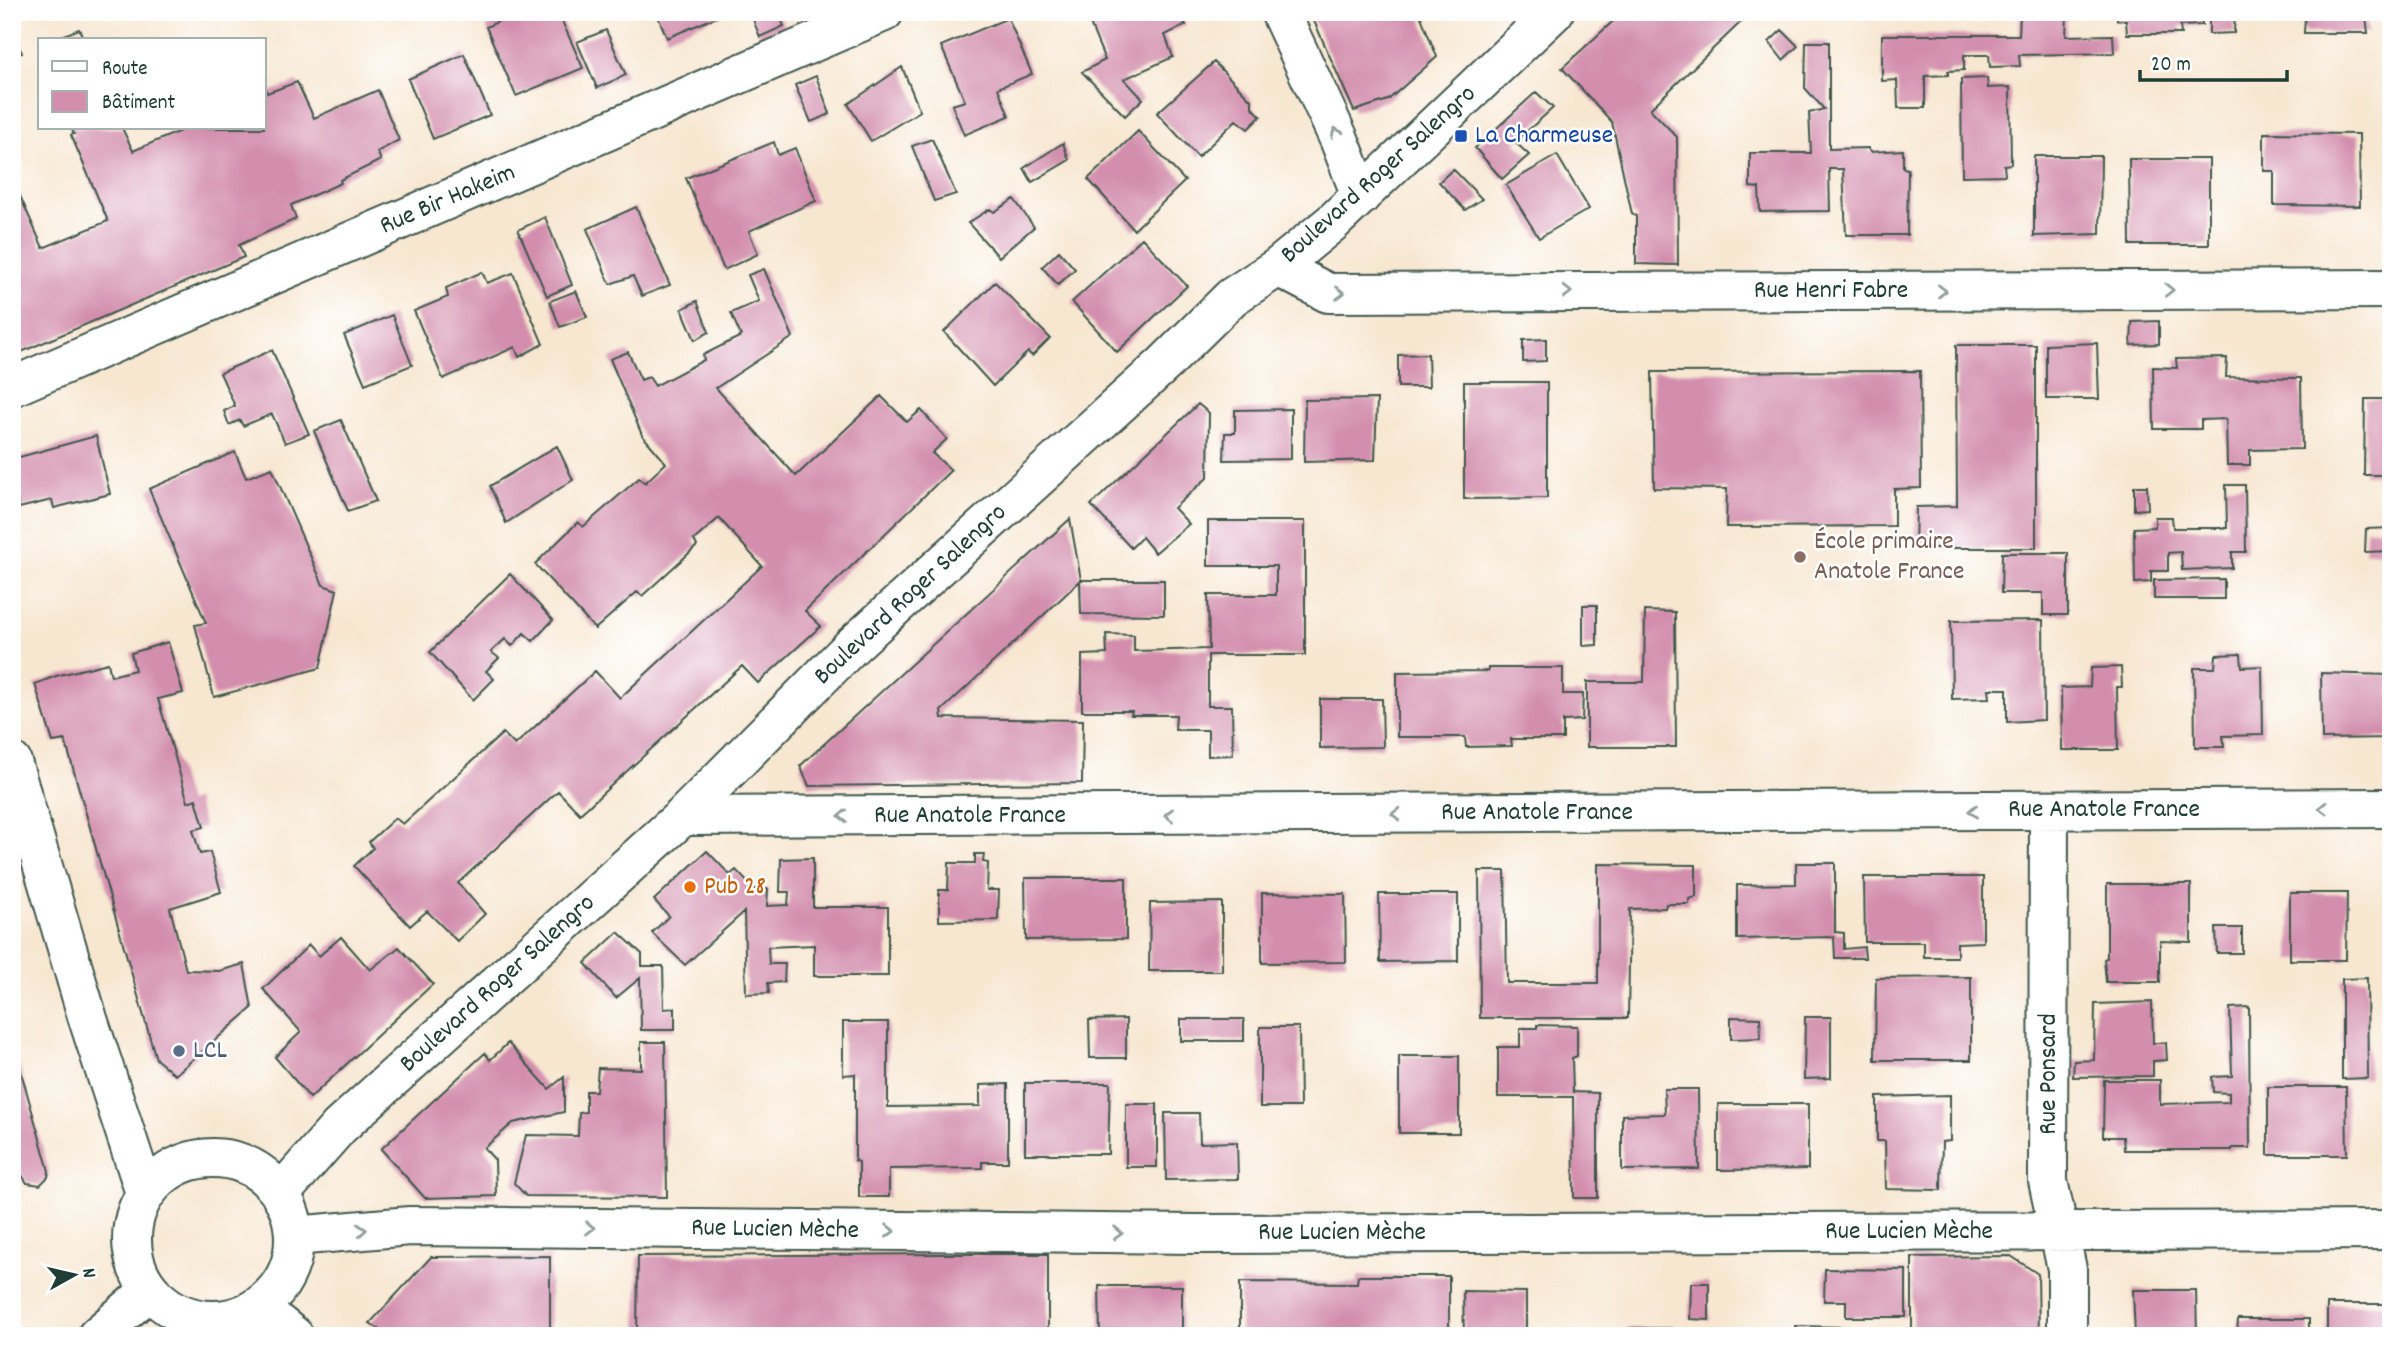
<svg xmlns="http://www.w3.org/2000/svg" width="2403" height="1348" viewBox="0 0 2403 1348" font-family="Dekko,sans-serif">
<style>
.building{fill:#d38ead}
.lines{fill:none;stroke-linecap:round;stroke-linejoin:round}
.minor-casing{stroke:#3f564c;stroke-width:42}
.minor{stroke:#fff;stroke-width:38}
.oneway{stroke:#8f9e9a}
.transit-dot{fill:#1a4fb4;stroke:#fff;stroke-width:2.5}
.education-dot{fill:#8d6e63;stroke:#fff;stroke-width:2.5}
.food-dot{fill:#e8710a;stroke:#fff;stroke-width:2.5}
.service-dot{fill:#5c6f8a;stroke:#fff;stroke-width:2.5}
.labels{text-anchor:middle;dominant-baseline:central;stroke-width:5;stroke-linejoin:round;paint-order:stroke}
.transit-label{font-size:26px;fill:#164399;stroke:#fff;text-anchor:start}
.street-label{font-size:26px;fill:#1f3d34;stroke:#fff}
.education-label{font-size:26px;fill:#785e54;stroke:#fff;text-anchor:start}
.food-label{font-size:26px;fill:#c56008;stroke:#fff;text-anchor:start}
.service-label{font-size:26px;fill:#4e5e75;stroke:#fff;text-anchor:start}
</style>
<rect width="100%" height="100%" fill="#fff"/>
<filter id="ink" filterUnits="userSpaceOnUse"><feTurbulence type="fractalNoise" baseFrequency=".0143" numOctaves="2"/><feDisplacementMap in="SourceGraphic" scale="14" xChannelSelector="R" yChannelSelector="G"/><feConvolveMatrix kernelMatrix="1 2 1 2 8 2 1 2 1" color-interpolation-filters="sRGB"/></filter>
<filter id="wash" filterUnits="userSpaceOnUse"><feTurbulence type="fractalNoise" baseFrequency=".00686" numOctaves="4" result="noise"/><feDisplacementMap in="SourceGraphic" scale="28" xChannelSelector="R" yChannelSelector="G"/><feGaussianBlur stdDeviation="1.57" result="paint"/><feColorMatrix in="noise" values="0 0 0 0 0 0 0 0 0 0 0 0 0 0 0 0 0 1.4 0 .05"/><feComposite in="paint" operator="in"/></filter>
<g filter="url(#wash)">
<rect width="100%" height="100%" fill="#f7e7d1"/>
<g id="blocks">
<path class="building" d="M 519,12 L 558,12 L 583,68 L 516,96 L 486,27 Z
M 656,12 L 728,12 L 667,38 Z
M 750,12 L 778,12 L 784,26 L 760,37 Z
M 1085,12 L 1180,12 L 1186,25 L 1165,35 L 1173,57 L 1124,79 L 1143,99 L 1125,116 L 1082,72 L 1105,60 Z
M 1310,12 L 1359,12 L 1361,15 L 1368,12 L 1419,12 L 1437,57 L 1388,100 L 1354,111 Z
M 1623,12 L 1742,12 L 1738,16 L 1743,20 L 1650,109 L 1677,137 L 1678,265 L 1636,264 L 1636,216 L 1632,214 L 1612,122 L 1562,68 Z
M 2117,12 L 2201,12 L 2202,25 L 2180,26 L 2181,34 L 2127,34 L 2126,20 L 2117,20 Z
M 2209,12 L 2235,12 L 2234,33 L 2209,34 Z
M 2020,14 L 2067,14 L 2066,36 L 2113,35 L 2114,53 L 2019,55 L 2020,66 L 1990,67 L 1989,55 L 1964,55 L 1964,70 L 1948,71 L 1948,75 L 1925,76 L 1925,108 L 1898,108 L 1897,80 L 1882,81 L 1882,35 L 2019,35 Z
M 2305,16 L 2366,17 L 2368,33 L 2304,33 Z
M 1008,18 L 1032,74 L 998,88 L 1009,116 L 964,135 L 952,105 L 965,101 L 941,46 Z
M 79,29 L 84,40 L 52,40 Z
M 12,30 L 22,53 L 12,57 Z
M 606,30 L 626,75 L 597,88 L 577,42 Z
M 1782,30 L 1798,46 L 1783,60 L 1769,42 Z
M 1806,42 L 1829,42 L 1829,149 L 1868,148 L 1870,152 L 1903,150 L 1903,168 L 1908,169 L 1907,235 L 1846,235 L 1843,169 L 1829,169 L 1830,211 L 1760,212 L 1759,188 L 1750,187 L 1750,153 L 1811,153 L 1809,113 L 1824,109 L 1805,88 Z
M 464,54 L 490,115 L 433,139 L 408,79 Z
M 1214,62 L 1252,101 L 1252,107 L 1261,116 L 1248,129 L 1236,120 L 1198,157 L 1157,113 Z
M 902,67 L 920,111 L 871,141 L 848,104 Z
M 816,76 L 830,114 L 811,122 L 795,85 Z
M 1987,78 L 1988,88 L 2010,87 L 2011,164 L 2004,165 L 2005,175 L 1962,176 L 1961,79 Z
M 297,82 L 314,118 L 378,90 L 399,140 L 377,152 L 381,160 L 340,180 L 341,183 L 291,205 L 296,219 L 239,245 L 244,257 L 12,356 L 12,178 L 43,248 L 108,221 L 71,135 L 74,134 L 71,128 L 122,128 L 133,151 L 187,128 L 264,128 L 264,87 L 267,93 Z
M 1536,92 L 1553,108 L 1515,142 L 1529,155 L 1502,179 L 1475,148 Z
M 1138,131 L 1185,181 L 1134,230 L 1088,179 Z
M 2264,133 L 2359,134 L 2360,206 L 2274,205 L 2274,171 L 2264,171 Z
M 932,139 L 956,194 L 934,201 L 912,146 Z
M 774,142 L 778,155 L 795,148 L 816,201 L 749,231 L 758,254 L 724,270 L 686,178 Z
M 1063,143 L 1069,160 L 1032,182 L 1024,168 Z
M 1557,155 L 1589,209 L 1539,238 L 1506,185 Z
M 2034,156 L 2101,156 L 2100,234 L 2034,236 Z
M 2129,159 L 2209,159 L 2209,245 L 2130,245 Z
M 1453,169 L 1482,199 L 1465,210 L 1439,182 Z
M 1014,199 L 1034,227 L 999,257 L 968,223 L 990,209 L 994,212 Z
M 636,207 L 670,285 L 642,296 L 633,276 L 610,284 L 587,229 Z
M 545,217 L 572,285 L 547,296 L 518,230 Z
M 1142,238 L 1187,286 L 1117,352 L 1072,302 Z
M 1059,251 L 1075,269 L 1058,285 L 1042,267 Z
M 764,269 L 793,337 L 716,388 L 796,476 L 881,396 L 907,422 L 921,410 L 947,439 L 932,453 L 951,470 L 805,611 L 821,626 L 758,683 L 742,666 L 580,814 L 558,791 L 458,883 L 485,914 L 457,941 L 427,911 L 410,926 L 354,866 L 373,848 L 369,842 L 395,818 L 403,824 L 503,733 L 515,745 L 595,671 L 620,698 L 762,566 L 719,518 L 694,540 L 697,546 L 642,596 L 637,592 L 595,629 L 535,564 L 578,522 L 583,527 L 639,478 L 645,483 L 666,463 L 642,435 L 610,359 L 628,352 L 641,380 L 649,377 L 655,386 L 704,360 L 703,355 L 741,336 L 731,313 L 759,301 L 748,275 Z
M 482,272 L 487,283 L 513,273 L 543,344 L 519,357 L 515,347 L 443,379 L 414,311 L 448,297 L 446,288 Z
M 995,282 L 1050,338 L 1032,356 L 1028,352 L 993,386 L 944,332 Z
M 576,291 L 587,317 L 560,327 L 550,301 Z
M 697,301 L 709,332 L 695,340 L 682,309 Z
M 392,315 L 412,365 L 365,384 L 344,335 Z
M 2159,321 L 2159,344 L 2131,345 L 2132,322 Z
M 1546,339 L 1546,361 L 1523,362 L 1523,340 Z
M 2097,343 L 2099,399 L 2046,399 L 2046,345 Z
M 1956,345 L 2036,345 L 2036,548 L 1915,548 L 1916,507 L 1957,506 Z
M 272,350 L 309,434 L 285,443 L 272,414 L 243,426 L 240,420 L 229,425 L 224,411 L 235,406 L 220,373 Z
M 1428,354 L 1429,387 L 1398,387 L 1398,355 Z
M 2227,358 L 2226,377 L 2301,378 L 2302,449 L 2250,450 L 2250,465 L 2227,465 L 2226,419 L 2201,420 L 2201,429 L 2154,429 L 2153,367 L 2177,368 L 2176,359 Z
M 1920,371 L 1921,488 L 1894,489 L 1894,526 L 1726,527 L 1727,489 L 1654,488 L 1652,372 Z
M 1464,382 L 1547,382 L 1547,498 L 1464,499 Z
M 1377,399 L 1375,460 L 1304,462 L 1305,400 Z
M 2365,399 L 2391,399 L 2391,475 L 2364,475 Z
M 1198,404 L 1209,413 L 1208,477 L 1174,508 L 1189,524 L 1155,553 L 1142,537 L 1131,548 L 1091,505 Z
M 1291,409 L 1291,459 L 1224,460 L 1225,433 L 1235,433 L 1235,410 Z
M 341,420 L 376,501 L 348,511 L 314,431 Z
M 96,436 L 110,494 L 54,508 L 52,500 L 19,508 L 12,480 L 12,459 Z
M 557,446 L 573,480 L 506,523 L 490,486 Z
M 235,452 L 246,478 L 272,468 L 323,585 L 337,590 L 320,668 L 214,697 L 195,625 L 206,623 L 149,489 Z
M 2226,485 L 2245,485 L 2246,552 L 2232,552 L 2232,568 L 2182,570 L 2181,552 L 2168,553 L 2168,571 L 2151,571 L 2151,582 L 2135,583 L 2134,528 L 2155,527 L 2155,517 L 2172,517 L 2173,528 L 2227,528 Z
M 2134,486 L 2147,486 L 2148,509 L 2134,510 Z
M 1070,519 L 1081,580 L 1164,580 L 1164,615 L 1081,614 L 1080,581 L 941,711 L 942,718 L 1083,720 L 1082,783 L 809,786 L 800,766 Z
M 1208,521 L 1305,521 L 1305,655 L 1208,655 L 1208,706 L 1232,706 L 1233,755 L 1208,756 L 1208,730 L 1175,730 L 1176,715 L 1131,715 L 1132,711 L 1082,711 L 1082,655 L 1107,654 L 1106,634 L 1134,635 L 1134,651 L 1209,649 L 1208,595 L 1276,595 L 1276,566 L 1208,566 Z
M 2391,528 L 2391,551 L 2365,552 L 2366,529 Z
M 2002,553 L 2068,553 L 2068,615 L 2043,615 L 2043,593 L 2001,593 Z
M 510,574 L 553,620 L 533,641 L 524,633 L 512,646 L 505,639 L 491,652 L 499,658 L 486,671 L 494,679 L 473,700 L 430,652 Z
M 2224,579 L 2224,599 L 2154,599 L 2154,580 Z
M 1583,605 L 1597,605 L 1597,645 L 1583,646 Z
M 1645,611 L 1675,612 L 1676,747 L 1587,747 L 1587,682 L 1644,682 Z
M 2043,620 L 2044,720 L 2007,722 L 2007,689 L 1989,689 L 1990,698 L 1952,699 L 1951,621 Z
M 168,642 L 183,693 L 158,699 L 188,802 L 196,799 L 204,827 L 193,830 L 200,854 L 210,852 L 221,892 L 170,908 L 186,970 L 219,971 L 244,964 L 252,1008 L 175,1075 L 156,1059 L 65,740 L 53,742 L 35,684 L 56,676 L 108,663 L 111,676 L 135,670 L 131,653 Z
M 2241,654 L 2242,667 L 2262,666 L 2263,735 L 2223,736 L 2224,747 L 2195,747 L 2194,668 L 2215,668 L 2216,655 Z
M 2121,667 L 2122,687 L 2117,687 L 2118,750 L 2062,750 L 2061,688 L 2090,687 L 2091,668 Z
M 1488,668 L 1563,668 L 1563,694 L 1583,694 L 1582,720 L 1563,721 L 1563,739 L 1511,739 L 1512,746 L 1466,747 L 1465,737 L 1397,737 L 1397,672 L 1488,671 Z
M 2321,673 L 2391,675 L 2391,738 L 2322,739 Z
M 1320,699 L 1382,699 L 1383,747 L 1320,748 Z
M 707,851 L 730,875 L 736,870 L 754,889 L 768,889 L 767,906 L 788,905 L 789,892 L 780,892 L 781,859 L 813,858 L 813,907 L 888,907 L 888,976 L 814,976 L 814,945 L 768,947 L 769,964 L 785,964 L 784,982 L 768,983 L 769,993 L 746,994 L 744,912 L 685,965 L 652,933 L 669,916 L 654,900 Z
M 975,854 L 984,854 L 983,862 L 988,863 L 987,890 L 999,890 L 998,920 L 939,921 L 939,890 L 948,890 L 949,863 L 975,863 Z
M 1796,863 L 1835,863 L 1835,932 L 1844,933 L 1844,949 L 1864,947 L 1865,958 L 1835,958 L 1834,937 L 1737,939 L 1737,885 L 1796,884 Z
M 1598,864 L 1696,865 L 1696,897 L 1689,899 L 1689,904 L 1666,904 L 1665,908 L 1630,909 L 1628,1018 L 1480,1018 L 1479,871 L 1505,871 L 1507,983 L 1598,983 Z
M 1864,877 L 1983,877 L 1983,942 L 1957,943 L 1957,957 L 1924,957 L 1924,942 L 1865,942 Z
M 1025,878 L 1126,878 L 1126,939 L 1026,940 Z
M 2107,884 L 2191,884 L 2191,942 L 2160,941 L 2160,982 L 2106,982 L 2104,959 L 2107,958 Z
M 1262,893 L 1345,894 L 1346,962 L 1262,963 Z
M 2290,893 L 2347,893 L 2346,960 L 2290,960 Z
M 1379,894 L 1458,894 L 1458,961 L 1380,962 Z
M 1222,902 L 1222,971 L 1149,971 L 1150,903 Z
M 2216,928 L 2242,928 L 2242,953 L 2217,953 Z
M 618,932 L 642,954 L 642,966 L 663,966 L 664,1009 L 675,1008 L 675,1030 L 641,1030 L 640,978 L 616,998 L 585,963 Z
M 341,937 L 370,970 L 399,947 L 433,984 L 310,1098 L 275,1057 L 301,1032 L 263,989 L 309,945 L 319,956 Z
M 1971,977 L 1971,1060 L 1875,1060 L 1876,978 Z
M 2367,978 L 2368,1078 L 2342,1079 L 2342,979 Z
M 2152,1002 L 2153,1043 L 2166,1043 L 2167,1060 L 2153,1061 L 2153,1076 L 2073,1077 L 2074,1061 L 2094,1060 L 2095,1004 Z
M 2249,1007 L 2250,1148 L 2232,1148 L 2232,1150 L 2124,1150 L 2123,1137 L 2103,1137 L 2104,1080 L 2160,1080 L 2160,1104 L 2229,1102 L 2229,1093 L 2213,1092 L 2212,1077 L 2232,1076 L 2230,1008 Z
M 1731,1017 L 1760,1018 L 1761,1038 L 1731,1039 Z
M 1805,1017 L 1831,1017 L 1831,1078 L 1804,1079 Z
M 1126,1019 L 1126,1058 L 1090,1058 L 1089,1020 Z
M 1181,1019 L 1244,1019 L 1244,1041 L 1181,1041 Z
M 843,1022 L 888,1022 L 888,1107 L 980,1106 L 980,1085 L 1008,1084 L 1008,1162 L 982,1162 L 982,1168 L 889,1169 L 889,1197 L 859,1197 L 859,1162 L 855,1161 L 855,1074 L 843,1075 Z
M 1537,1025 L 1577,1026 L 1577,1056 L 1572,1058 L 1573,1092 L 1598,1093 L 1598,1198 L 1574,1198 L 1573,1097 L 1498,1097 L 1498,1047 L 1520,1047 L 1520,1028 L 1537,1028 Z
M 1260,1027 L 1299,1027 L 1300,1107 L 1260,1107 Z
M 12,1040 L 49,1171 L 48,1177 L 40,1185 L 27,1183 L 12,1160 Z
M 641,1042 L 665,1042 L 667,1197 L 526,1196 L 514,1183 L 526,1135 L 578,1136 L 579,1113 L 586,1112 L 586,1091 L 596,1091 L 598,1068 L 641,1069 Z
M 508,1043 L 549,1089 L 564,1077 L 564,1112 L 513,1123 L 484,1148 L 495,1160 L 496,1196 L 425,1198 L 381,1149 L 485,1053 L 490,1060 Z
M 1399,1056 L 1459,1056 L 1459,1133 L 1399,1133 Z
M 1025,1083 L 1110,1083 L 1108,1154 L 1025,1154 Z
M 2268,1087 L 2346,1087 L 2347,1155 L 2268,1155 Z
M 1664,1089 L 1698,1089 L 1699,1169 L 1622,1170 L 1622,1115 L 1665,1114 Z
M 1950,1095 L 1950,1141 L 1942,1142 L 1941,1190 L 1886,1189 L 1885,1141 L 1877,1141 L 1877,1097 Z
M 1126,1104 L 1157,1104 L 1157,1167 L 1126,1167 Z
M 1718,1104 L 1808,1104 L 1808,1169 L 1718,1170 Z
M 1165,1113 L 1199,1113 L 1200,1143 L 1237,1142 L 1238,1179 L 1166,1180 Z
M 947,1254 L 1048,1254 L 1048,1336 L 637,1336 L 638,1256 Z
M 550,1256 L 550,1336 L 390,1336 L 370,1323 L 431,1257 Z
M 2011,1256 L 2038,1274 L 2039,1336 L 1912,1336 L 1912,1257 Z
M 1825,1269 L 1906,1270 L 1906,1317 L 1846,1317 L 1846,1301 L 1824,1301 Z
M 1358,1276 L 1449,1276 L 1449,1336 L 1240,1336 L 1240,1282 L 1357,1283 Z
M 1691,1283 L 1709,1283 L 1709,1320 L 1690,1319 Z
M 1099,1286 L 1182,1286 L 1182,1336 L 1100,1336 Z
M 2133,1290 L 2196,1290 L 2197,1336 L 2135,1336 Z
M 1463,1291 L 1526,1292 L 1526,1336 L 1464,1336 Z
M 2327,1304 L 2391,1304 L 2391,1336 L 2327,1336 Z
M 2238,1319 L 2309,1319 L 2309,1336 L 2237,1336 Z
M 1796,1326 L 1843,1327 L 1842,1336 L 1796,1336 Z
M 1629,1328 L 1671,1328 L 1671,1336 L 1629,1336 Z"/>
</g>
</g>
<g filter="url(#ink)">
<use href="#blocks" fill-opacity="0" stroke="#3f564c" stroke-width="2"/>
<g class="lines">
<g class="minor-casing">
<path id="minor" d="M 1280,12 L 1339,139 L 1361,196
M 1278,267 L 1328,293 L 2391,289
M 12,387 L 884,12
M 12,762 L 88,1019 L 145,1193
M 2049,811 L 2048,1181 L 2067,1269 L 2067,1336
M 683,816 L 2391,808
M132 1239a81 81 0 1 1 162 0a81 81 0 1 1-162 0Z
M 281,1193 L 339,1127 L 683,816 L 853,645 L 1164,364 L 1232,297 L 1278,267 L 1333,222 L 1554,12
M 294,1236 L 410,1226 L 1196,1234 L 2391,1230
M 259,1308 L 294,1336
M 97,1336 L 149,1291"/>
</g>
<use href="#minor" class="minor"/>
</g>
<defs><path id="oneway-chevron" d="M-2-3.5L2.5 0L-2 3.5" fill="none" stroke-width="1.6" stroke-linecap="round" stroke-linejoin="round" transform="scale(1.75)"/></defs>
<g class="oneway">
<use href="#oneway-chevron" transform="translate(1336 132) rotate(-114)"/>
<use href="#oneway-chevron" transform="translate(2169 290)"/>
<use href="#oneway-chevron" transform="translate(1942 291)"/>
<use href="#oneway-chevron" transform="translate(1567 292)"/>
<use href="#oneway-chevron" transform="translate(1340 293)"/>
<use href="#oneway-chevron" transform="translate(2323 808) rotate(179)"/>
<use href="#oneway-chevron" transform="translate(1973 811) rotate(180)"/>
<use href="#oneway-chevron" transform="translate(1396 814) rotate(180)"/>
<use href="#oneway-chevron" transform="translate(1169 815) rotate(180)"/>
<use href="#oneway-chevron" transform="translate(843 816) rotate(180)"/>
<use href="#oneway-chevron" transform="translate(590 1228) rotate(1)"/>
<use href="#oneway-chevron" transform="translate(362 1230) rotate(-5)"/>
<use href="#oneway-chevron" transform="translate(890 1231) rotate(1)"/>
<use href="#oneway-chevron" transform="translate(1118 1233) rotate(1)"/>
</g>
</g>
<rect class="transit-dot" x="1454" y="129" width="14" height="14" rx="3.5"/>
<circle class="education-dot" cx="1800" cy="557" r="7"/>
<circle class="food-dot" cx="690" cy="887" r="7"/>
<circle class="service-dot" cx="179" cy="1051" r="7"/>
<g class="labels">
<g class="transit-label">
<text x="1475" y="136">La Charmeuse</text>
</g>
<g class="street-label">
<text transform="translate(1379 175) rotate(-42)">Boulevard Roger Salengro</text>
<text transform="translate(448 200) rotate(-23)">Rue Bir Hakeim</text>
<text x="1831" y="291">Rue Henri Fabre</text>
<text transform="translate(911 595) rotate(-43)">Boulevard Roger Salengro</text>
<text x="2104" y="810">Rue Anatole France</text>
<text x="1537" y="813">Rue Anatole France</text>
<text x="970" y="816">Rue Anatole France</text>
<text transform="translate(498 984) rotate(-42)">Boulevard Roger Salengro</text>
<text transform="translate(2049 1074) rotate(-90)">Rue Ponsard</text>
<text transform="translate(775 1230) rotate(1)">Rue Lucien Mèche</text>
<text x="1909" y="1232">Rue Lucien Mèche</text>
<text x="1342" y="1233">Rue Lucien Mèche</text>
</g>
<g class="education-label">
<text x="1814" y="542">École primaire<tspan x="1814" dy="30">Anatole France</tspan></text>
</g>
<g class="food-label">
<text x="704" y="887">Pub 28</text>
</g>
<g class="service-label">
<text x="193" y="1051">LCL</text>
</g>
</g>
<rect width="2403" height="1348" fill="none" stroke="#fff" stroke-width="42"/>
<rect x="38" y="38" width="228" height="91" fill="#ffffff" stroke="#a5b1ae" stroke-width="2"/>
<rect x="52" y="61" width="35" height="10" fill="#ffffff" stroke="#a5b1ae" stroke-width="2"/>
<text x="102" y="74" font-size="21" fill="#1f3d34">Route</text>
<rect x="52" y="91" width="35" height="21" fill="#d38ead" stroke="#a5b1ae" stroke-width="2"/>
<text x="102" y="108" font-size="21" fill="#1f3d34">Bâtiment</text>
<g transform="translate(74 1275) rotate(82)" stroke="#ffffff" stroke-width="5" paint-order="stroke">
<path d="M0-5L12 26L0 18L-12 26Z" fill="#1f3d34"/>
<text y="-10" font-size="19" font-weight="bold" text-anchor="middle" fill="#1f3d34">N</text>
</g>
<path d="M2140 70v10h147v-10" fill="none" stroke="#1f3d34" stroke-width="3.5"/>
<text x="2151" y="70" font-size="21" fill="#1f3d34" stroke="#ffffff" stroke-width="5" paint-order="stroke">20 m</text>
</svg>
